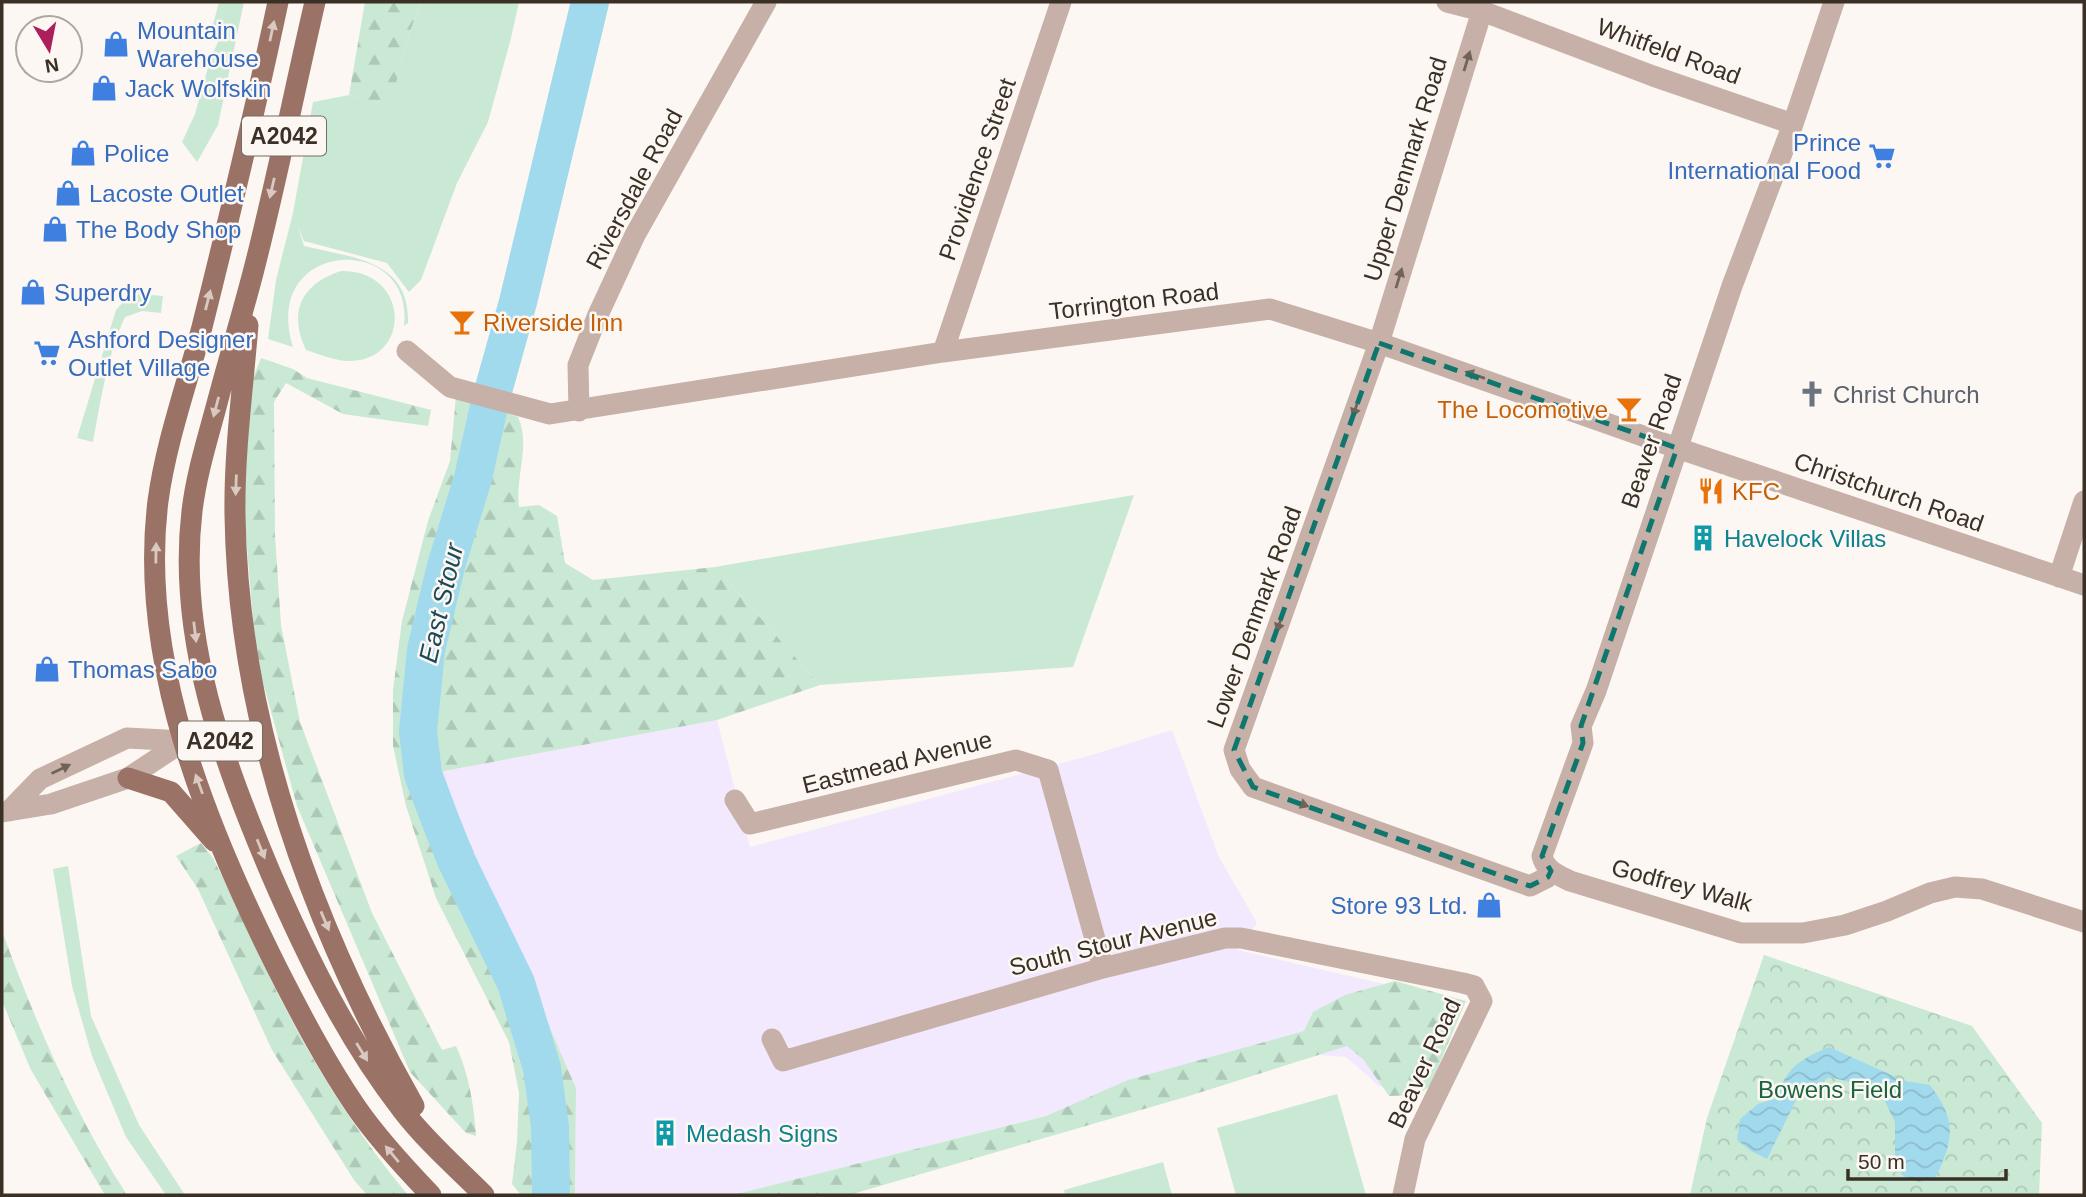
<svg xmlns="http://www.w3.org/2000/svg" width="2086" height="1197" viewBox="0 0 2086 1197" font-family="Helvetica,sans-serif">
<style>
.industrial{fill:#f3e9fe}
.grass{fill:#c9e9d4}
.forest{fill:url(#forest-firs)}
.park{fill:url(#park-crowns)}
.water{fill:url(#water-waves)}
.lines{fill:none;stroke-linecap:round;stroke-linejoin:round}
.river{stroke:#a2daed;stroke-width:38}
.minor{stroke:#c6b0a8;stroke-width:21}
.major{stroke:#9a7366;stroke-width:21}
.oneway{fill:#dac9c1}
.oneway2{fill:#72635a}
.marked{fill:none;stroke:#0f766e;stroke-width:5;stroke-dasharray:14 9;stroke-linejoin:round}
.labels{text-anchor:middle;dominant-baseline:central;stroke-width:5;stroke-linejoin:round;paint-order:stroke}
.shield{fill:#fcf7f2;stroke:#746c63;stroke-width:2}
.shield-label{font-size:23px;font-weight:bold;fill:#3a3026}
.shop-label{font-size:24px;fill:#366cbe;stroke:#fcf7f2;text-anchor:start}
.street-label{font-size:24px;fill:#3a3026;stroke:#fcf7f2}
.food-label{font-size:24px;fill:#c56008;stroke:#fcf7f2;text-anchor:start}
.worship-label{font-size:24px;fill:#5b616d;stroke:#fcf7f2;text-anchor:start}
.culture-label{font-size:24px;fill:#0d838f;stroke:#fcf7f2;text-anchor:start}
.park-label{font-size:24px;fill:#1c6440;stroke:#fcf7f2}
.water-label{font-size:26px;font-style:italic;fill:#1b4a58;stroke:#fcf7f2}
</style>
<defs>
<pattern id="forest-firs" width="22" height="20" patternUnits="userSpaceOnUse" patternTransform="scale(1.75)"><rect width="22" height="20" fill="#c9e9d4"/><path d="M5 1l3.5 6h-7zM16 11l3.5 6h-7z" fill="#adc8b6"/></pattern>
<pattern id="park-crowns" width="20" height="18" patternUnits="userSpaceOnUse" patternTransform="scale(1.75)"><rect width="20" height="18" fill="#c9e9d4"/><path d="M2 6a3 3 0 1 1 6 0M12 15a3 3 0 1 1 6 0" fill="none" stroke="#adc8b6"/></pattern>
<pattern id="water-waves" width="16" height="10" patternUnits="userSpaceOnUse" patternTransform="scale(1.75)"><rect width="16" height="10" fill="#a2daed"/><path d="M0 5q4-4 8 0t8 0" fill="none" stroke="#8cbbcb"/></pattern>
</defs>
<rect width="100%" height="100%" fill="#fcf7f2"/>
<path class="industrial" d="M 717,720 L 750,847 L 1095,754 L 1172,730 L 1219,857 L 1257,923 L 1238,950 L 1453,1000 L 1408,1090 L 1379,1086 L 1346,1057 L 1293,1053 L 733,1195 L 575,1195 L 576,1088 L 439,772 Z"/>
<path class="grass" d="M 219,2 L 244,2 L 218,125 L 197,162 L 182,142 L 195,114 L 211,57 L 219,40 L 210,36 Z
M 421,2 L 519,2 L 511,38 L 488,122 L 457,183 L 421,280 L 409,292 L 387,263 L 304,241 L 298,227 L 304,246 C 352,258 410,259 408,323 L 404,326 C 415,231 259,238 293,347 L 268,339 L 276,280 L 293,213 L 313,102 L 349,95 L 390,105 L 409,34 Z
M 341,271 C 411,270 412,362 348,361 C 335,361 319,354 306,350 C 288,312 301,284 341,271 Z
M 138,294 L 163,296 L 161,313 L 142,311 L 125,317 C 107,356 101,400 93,442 L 77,438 L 116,310 L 125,300 Z
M 1134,495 L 1073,667 L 820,685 L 715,567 Z
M 68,866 L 91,1016 L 139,1125 L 185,1195 L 166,1195 L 126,1137 L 92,1056 L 72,986 L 53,869 Z
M 1337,1094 L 1366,1195 L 1236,1195 L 1217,1128 Z
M 1163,1162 L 1172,1195 L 1065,1195 L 1064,1190 Z"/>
<path class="forest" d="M 365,2 L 421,2 L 409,34 L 390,106 L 349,95 Z
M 261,358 L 293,369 L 307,378 L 431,410 L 428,426 L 343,414 L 286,383 L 274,402 L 275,536 L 281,625 L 300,722 L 372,913 L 442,1050 L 456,1046 C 469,1074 474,1106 476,1136 L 466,1133 L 410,1072 L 297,806 L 256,657 L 242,486 L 253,378 Z
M 456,396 L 518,417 C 531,444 515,477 519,507 L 539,505 L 557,516 L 565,563 L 593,580 L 715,567 L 820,685 L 717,720 L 439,772 L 576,1088 L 575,1195 L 521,1195 L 512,1184 L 517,1142 L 519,1093 L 509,1042 L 436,898 L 406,806 L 393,746 L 393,690 L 402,621 L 428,521 L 450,461 Z
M 201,843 L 213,858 C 240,911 262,965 290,1017 C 323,1080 362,1140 408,1195 L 367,1195 L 354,1180 L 272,1050 L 198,889 L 176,856 Z
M 2,931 C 36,1023 74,1113 127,1195 L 105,1195 L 31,1070 L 2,1001 Z
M 1395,981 L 1466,1001 L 1430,1086 L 1417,1095 L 1389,1096 L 1363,1059 L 1347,1046 L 1189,1096 L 849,1195 L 733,1195 L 1046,1116 L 1128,1080 L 1304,1031 L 1313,1012 L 1345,995 Z"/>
<path class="park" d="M 1764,955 L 1972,1026 L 2042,1123 L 2039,1195 L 1690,1195 L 1707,1118 Z"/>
<path class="water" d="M 1829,1047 L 1905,1081 L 1930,1085 C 1957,1121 1954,1138 1936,1177 L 1920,1182 L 1903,1176 L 1895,1165 L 1895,1122 L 1883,1097 L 1864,1086 L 1830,1077 L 1799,1094 L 1767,1159 L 1751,1151 L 1737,1140 L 1740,1119 L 1758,1104 L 1777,1098 C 1786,1067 1801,1059 1829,1047 Z"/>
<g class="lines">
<path class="river" d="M 551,1195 L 550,1127 L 542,1068 L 516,983 L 456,860 L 439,817 L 423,774 L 418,731 L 426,650 L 446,566 L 473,478 L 490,402 L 518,302 L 590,2"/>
<path class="minor" d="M 1447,2 L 1482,11 L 1653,76 L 1793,124
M 1834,2 L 1793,124 L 1732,286 L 1596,691 L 1581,726 L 1583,743 L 1542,856 C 1545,870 1558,875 1570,881 L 1741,933 L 1803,933 L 1845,925 L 1887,911 L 1930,893 L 1955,887 L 1982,889 L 2084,922
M 1482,11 L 1379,343 L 1234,750 L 1240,769 L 1253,787 L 1530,886 L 1548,877 L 1551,871
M 407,351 L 450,387 L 550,414 L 943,352 L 1270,309 L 1379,343 L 1677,448 L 2084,585
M 943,352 L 1061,2
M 579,411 L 578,365 L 597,317 L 635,235 L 766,2
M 2059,577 L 2084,501
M 735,800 L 750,824 L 1016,760 L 1048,770 L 1103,968
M 9,811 L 40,779 L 127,738 L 184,741
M 2,812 L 51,804 L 128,778 L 184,741 L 217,732
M 772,1039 L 783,1061 L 1103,968 L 1225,938 L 1241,938 L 1463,983 L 1474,986 L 1482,1001 L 1415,1139 L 1403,1195"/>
<path class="major" d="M 278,2 C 255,111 229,219 202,327 C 187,384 166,442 158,501 C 138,661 207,828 277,968 C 301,1015 326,1063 356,1107 C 378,1139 404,1167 431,1195
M 315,2 C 294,92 276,184 253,273 C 241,319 227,365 215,411 C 206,444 196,477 192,511 C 177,638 223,760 271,874 C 307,957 347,1039 403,1111 C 427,1142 457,1168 484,1195
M 248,325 C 243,388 234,452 235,515 C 238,725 312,925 414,1106
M 128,778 L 171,792 L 214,841"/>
</g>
<defs><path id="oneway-solid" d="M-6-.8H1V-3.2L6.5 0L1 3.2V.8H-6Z" transform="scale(1.75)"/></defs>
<g class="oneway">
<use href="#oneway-solid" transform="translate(272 31) rotate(-78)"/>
<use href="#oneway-solid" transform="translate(272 188) rotate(103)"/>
<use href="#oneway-solid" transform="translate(208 300) rotate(-76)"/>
<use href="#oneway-solid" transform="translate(216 407) rotate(105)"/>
<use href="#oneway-solid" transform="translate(236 485) rotate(92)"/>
<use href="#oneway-solid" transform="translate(156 553) rotate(-89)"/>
<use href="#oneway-solid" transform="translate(195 632) rotate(83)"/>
<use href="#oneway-solid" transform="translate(199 784) rotate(-110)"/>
<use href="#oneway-solid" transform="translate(261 849) rotate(68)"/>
<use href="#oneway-solid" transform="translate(325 921) rotate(67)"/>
<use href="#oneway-solid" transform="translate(362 1052) rotate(58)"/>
<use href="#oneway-solid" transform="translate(392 1154) rotate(-130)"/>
</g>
<g class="oneway2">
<use href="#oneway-solid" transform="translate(1467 61) rotate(-73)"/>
<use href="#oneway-solid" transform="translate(1399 278) rotate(-73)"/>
<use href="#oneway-solid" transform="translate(1475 375) rotate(-161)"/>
<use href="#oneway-solid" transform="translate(1356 407) rotate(109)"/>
<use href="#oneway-solid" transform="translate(1280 622) rotate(110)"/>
<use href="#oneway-solid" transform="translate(61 769) rotate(-26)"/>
<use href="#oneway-solid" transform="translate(1299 803) rotate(20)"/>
</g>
<path class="marked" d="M 1379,343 L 1677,448 L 1581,726 L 1583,743 L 1542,856 L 1551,871 L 1548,877 L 1530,886 L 1253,787 L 1234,750 Z"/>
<defs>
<g id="shop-bare" transform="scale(2.1)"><path d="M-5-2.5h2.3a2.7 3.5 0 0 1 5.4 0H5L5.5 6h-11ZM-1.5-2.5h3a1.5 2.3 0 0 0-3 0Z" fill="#3f7fe0" stroke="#fcf7f2" stroke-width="2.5" paint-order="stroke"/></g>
<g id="supermarket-bare" transform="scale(2.1)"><path d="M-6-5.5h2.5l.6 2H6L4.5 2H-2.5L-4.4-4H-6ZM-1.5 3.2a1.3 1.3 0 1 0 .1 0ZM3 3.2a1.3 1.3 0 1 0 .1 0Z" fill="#3f7fe0" stroke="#fcf7f2" stroke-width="2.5" paint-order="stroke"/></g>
<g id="bar-bare" transform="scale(2.1)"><path d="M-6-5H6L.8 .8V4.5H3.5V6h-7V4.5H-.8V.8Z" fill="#e8710a" stroke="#fcf7f2" stroke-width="2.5" paint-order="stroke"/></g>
<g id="church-bare" transform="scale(2.1)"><path d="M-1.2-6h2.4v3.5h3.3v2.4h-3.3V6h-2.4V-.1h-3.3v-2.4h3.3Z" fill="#6b7280" stroke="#fcf7f2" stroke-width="2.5" paint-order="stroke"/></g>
<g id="restaurant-bare" transform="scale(2.1)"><path d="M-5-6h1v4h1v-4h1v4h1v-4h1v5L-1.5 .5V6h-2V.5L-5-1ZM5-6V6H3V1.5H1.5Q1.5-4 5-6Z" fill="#e8710a" stroke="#fcf7f2" stroke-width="2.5" paint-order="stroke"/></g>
<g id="building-bare" transform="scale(2.1)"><path d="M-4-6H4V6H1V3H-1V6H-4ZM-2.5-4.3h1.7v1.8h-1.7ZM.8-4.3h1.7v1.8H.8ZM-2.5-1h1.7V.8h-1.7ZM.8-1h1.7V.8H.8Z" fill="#0f9aa8" stroke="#fcf7f2" stroke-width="2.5" paint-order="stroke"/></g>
</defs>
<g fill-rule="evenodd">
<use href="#shop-bare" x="116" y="44"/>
<use href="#shop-bare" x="104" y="88"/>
<use href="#shop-bare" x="83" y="153"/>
<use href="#supermarket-bare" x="1882" y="156"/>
<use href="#shop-bare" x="68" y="193"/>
<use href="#shop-bare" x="55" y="229"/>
<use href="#shop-bare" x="33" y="292"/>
<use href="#bar-bare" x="462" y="322"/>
<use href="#supermarket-bare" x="47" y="353"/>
<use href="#church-bare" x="1812" y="394"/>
<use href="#bar-bare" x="1629" y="409"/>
<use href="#restaurant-bare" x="1711" y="491"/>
<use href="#building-bare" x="1703" y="538"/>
<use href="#shop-bare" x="47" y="669"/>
<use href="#shop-bare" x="1489" y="905"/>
<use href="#building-bare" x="665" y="1133"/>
</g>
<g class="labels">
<g class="shield">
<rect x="242" y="116.5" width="84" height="39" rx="5"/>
<rect x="178" y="721.5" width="84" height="39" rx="5"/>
</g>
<g class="shield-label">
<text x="284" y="136">A2042</text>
<text x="220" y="741">A2042</text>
</g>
<g class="shop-label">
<text x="137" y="30">Mountain<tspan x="137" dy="28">Warehouse</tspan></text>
<text x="125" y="88">Jack Wolfskin</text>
<text x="1861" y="142" text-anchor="end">Prince<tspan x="1861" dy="28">International Food</tspan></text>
<text x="104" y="153">Police</text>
<text x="89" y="193">Lacoste Outlet</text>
<text x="76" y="229">The Body Shop</text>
<text x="54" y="292">Superdry</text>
<text x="68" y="339">Ashford Designer<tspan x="68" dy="28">Outlet Village</tspan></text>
<text x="68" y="669">Thomas Sabo</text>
<text x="1468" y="905" text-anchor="end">Store 93 Ltd.</text>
</g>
<g class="street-label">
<text transform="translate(1669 51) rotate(20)">Whitfeld Road</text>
<text transform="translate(977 169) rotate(-71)">Providence Street</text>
<text transform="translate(1405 169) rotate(-73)">Upper Denmark Road</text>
<text transform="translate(634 189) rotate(-62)">Riversdale Road</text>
<text transform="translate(1134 301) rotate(-7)">Torrington Road</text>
<text transform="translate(1651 441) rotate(-71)">Beaver Road</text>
<text transform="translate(1889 492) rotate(19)">Christchurch Road</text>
<text transform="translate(1254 617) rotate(-70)">Lower Denmark Road</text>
<text transform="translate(897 762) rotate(-14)">Eastmead Avenue</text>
<text transform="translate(1682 885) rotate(15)">Godfrey Walk</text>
<text transform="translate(1113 942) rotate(-14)">South Stour Avenue</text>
<text transform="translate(1424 1063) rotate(-65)">Beaver Road</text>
</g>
<g class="food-label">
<text x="483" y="322">Riverside Inn</text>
<text x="1608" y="409" text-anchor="end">The Locomotive</text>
<text x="1732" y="491">KFC</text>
</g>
<g class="worship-label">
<text x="1833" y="394">Christ Church</text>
</g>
<g class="culture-label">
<text x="1724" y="538">Havelock Villas</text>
<text x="686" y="1133">Medash Signs</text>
</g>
<g class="park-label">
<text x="1830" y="1089">Bowens Field</text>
</g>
<g class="water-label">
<text transform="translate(441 603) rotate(-77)">East Stour</text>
</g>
</g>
<rect width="2086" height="1197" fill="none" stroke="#3a3026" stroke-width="7"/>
<g transform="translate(49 49) rotate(170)"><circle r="33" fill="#fcf7f2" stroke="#aea7a0" stroke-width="2"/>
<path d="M0-5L12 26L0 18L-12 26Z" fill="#ac1e5c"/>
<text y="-10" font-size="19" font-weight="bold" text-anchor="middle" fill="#3a3026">N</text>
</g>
<path d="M1848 1169v10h158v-10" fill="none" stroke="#3a3026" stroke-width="3.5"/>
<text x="1858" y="1169" font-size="21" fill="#3a3026" stroke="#fcf7f2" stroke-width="5" paint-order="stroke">50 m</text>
</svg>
